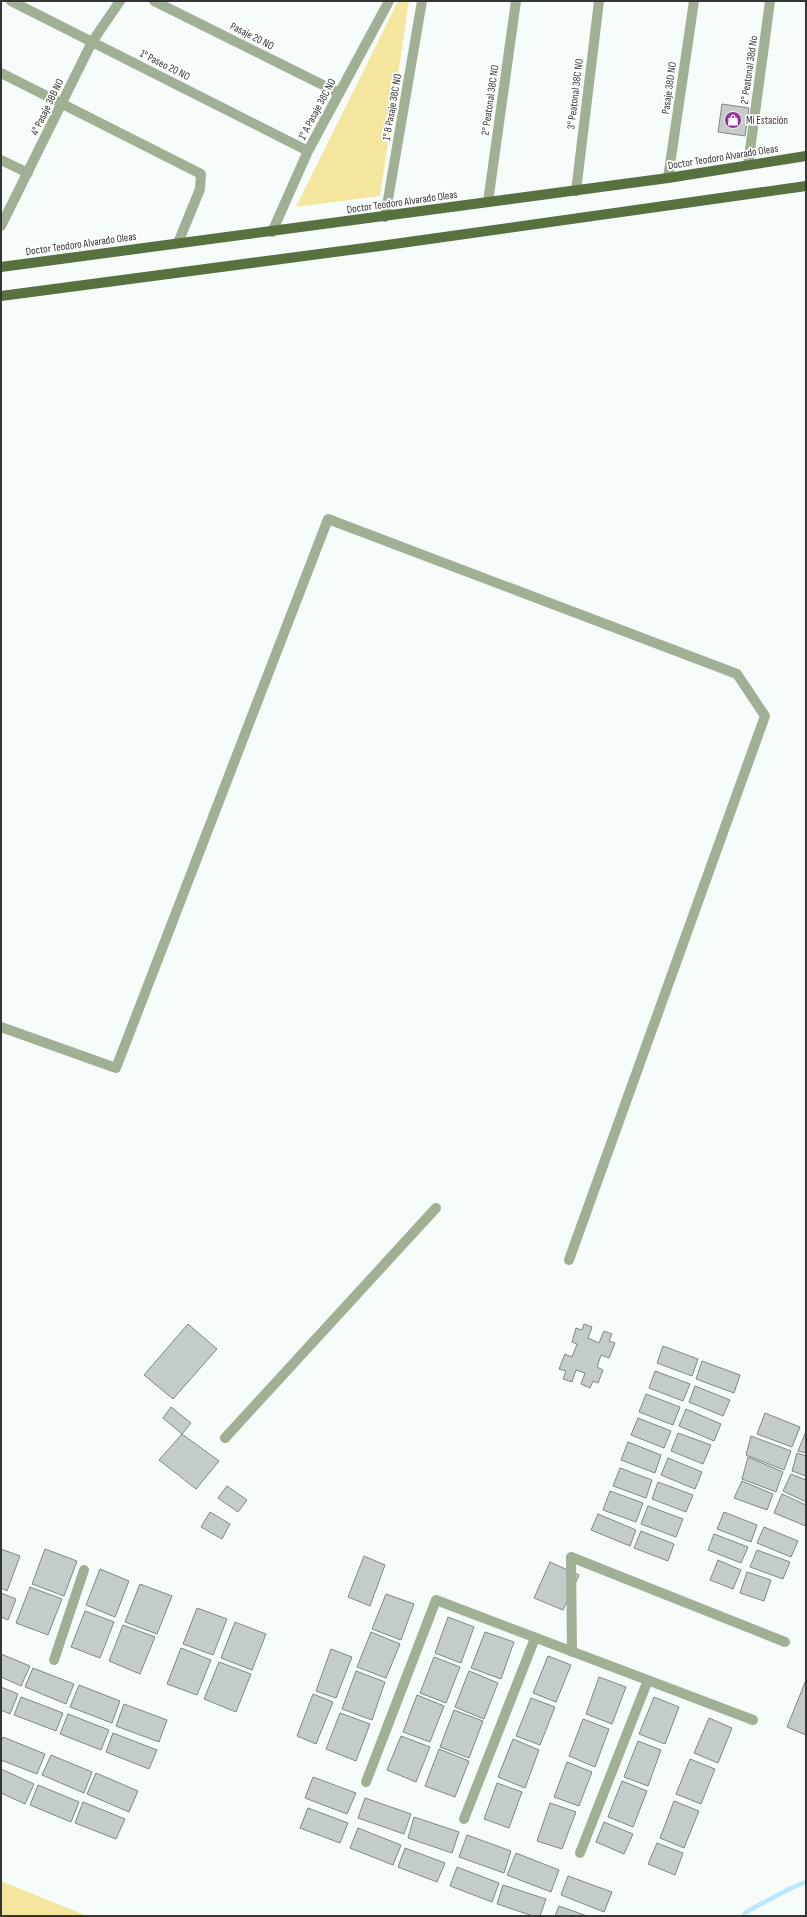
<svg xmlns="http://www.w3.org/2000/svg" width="807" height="1917" viewBox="0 0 807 1917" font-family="'Sofia Sans Condensed',sans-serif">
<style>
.green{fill:#f4e69e}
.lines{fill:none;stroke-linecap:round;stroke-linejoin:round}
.stream{stroke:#b9e7fd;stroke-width:4.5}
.building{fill:#c4cccb;stroke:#808787}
.minor{stroke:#a0b094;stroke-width:10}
.major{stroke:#57713f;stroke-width:10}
.labels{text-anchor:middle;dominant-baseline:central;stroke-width:3.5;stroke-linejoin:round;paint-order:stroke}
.street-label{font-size:11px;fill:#343635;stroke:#fff}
.poi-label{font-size:11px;fill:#343635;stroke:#fff;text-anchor:start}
</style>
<rect width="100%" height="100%" fill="#f6fcf9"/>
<path class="green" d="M 398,1 L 409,1 L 380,196 L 296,207 Z
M 1,1881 L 87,1916 L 1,1916 Z"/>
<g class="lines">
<path class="stream" d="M 743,1916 L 746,1912 L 789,1889 L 806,1882"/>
</g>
<path class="building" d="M 722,104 L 749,108 L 745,136 L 718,132 Z
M 188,1324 L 217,1349 L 173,1399 L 144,1375 Z
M 584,1324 L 592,1327 L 588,1338 L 599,1343 L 604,1331 L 612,1334 L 609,1341 L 615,1343 L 609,1358 L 601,1355 L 597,1367 L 603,1370 L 598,1383 L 593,1381 L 590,1388 L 581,1384 L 585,1373 L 576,1370 L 572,1382 L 563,1379 L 566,1371 L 559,1369 L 565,1354 L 572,1357 L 577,1344 L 572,1342 L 576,1328 L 582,1330 Z
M 663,1346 L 698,1359 L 692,1376 L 657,1363 Z
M 702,1361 L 740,1375 L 734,1393 L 696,1379 Z
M 655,1371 L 690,1384 L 683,1401 L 649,1388 Z
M 695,1386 L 730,1400 L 723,1416 L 689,1402 Z
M 646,1394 L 680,1407 L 673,1425 L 639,1412 Z
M 171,1407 L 191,1423 L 182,1434 L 163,1418 Z
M 686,1409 L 721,1424 L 714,1441 L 679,1426 Z
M 765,1413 L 800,1427 L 792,1447 L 757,1434 Z
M 638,1418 L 671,1431 L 664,1448 L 631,1435 Z
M 806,1431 L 806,1453 L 798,1451 Z
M 678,1433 L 711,1445 L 703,1464 L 671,1451 Z
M 182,1434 L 219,1461 L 196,1489 L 159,1460 Z
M 751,1436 L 791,1451 L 784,1470 L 746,1455 Z
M 628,1442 L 661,1455 L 655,1473 L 621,1460 Z
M 797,1453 L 806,1456 L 806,1476 L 792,1471 Z
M 748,1457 L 783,1472 L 776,1492 L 742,1479 Z
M 668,1458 L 702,1472 L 695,1489 L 661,1475 Z
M 620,1468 L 652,1480 L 646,1498 L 613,1486 Z
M 791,1474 L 806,1480 L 806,1502 L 783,1491 Z
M 742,1481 L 773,1494 L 767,1510 L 734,1498 Z
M 658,1482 L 693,1495 L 686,1512 L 652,1499 Z
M 227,1486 L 247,1500 L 238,1512 L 218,1498 Z
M 610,1491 L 643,1503 L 636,1522 L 603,1510 Z
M 782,1494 L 806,1505 L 806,1526 L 774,1513 Z
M 648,1506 L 683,1519 L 676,1537 L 641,1524 Z
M 210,1512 L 230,1524 L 222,1539 L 201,1527 Z
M 724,1512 L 757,1525 L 751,1542 L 717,1529 Z
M 598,1514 L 636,1530 L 630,1546 L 591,1530 Z
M 764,1527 L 798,1541 L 791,1557 L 757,1543 Z
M 641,1531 L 674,1544 L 668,1561 L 634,1548 Z
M 714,1534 L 748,1547 L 741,1563 L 708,1550 Z
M 1,1549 L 20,1556 L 7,1591 L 1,1588 Z
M 45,1549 L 77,1561 L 64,1596 L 32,1584 Z
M 757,1550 L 790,1562 L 783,1579 L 750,1567 Z
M 364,1556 L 385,1565 L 370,1606 L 348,1597 Z
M 718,1560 L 741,1570 L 733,1589 L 710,1580 Z
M 550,1562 L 579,1575 L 563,1610 L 534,1598 Z
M 100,1569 L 129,1581 L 115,1617 L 86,1605 Z
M 747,1572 L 771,1580 L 764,1601 L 740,1593 Z
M 140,1584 L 172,1596 L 157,1634 L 125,1622 Z
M 30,1587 L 62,1599 L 48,1635 L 16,1623 Z
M 1,1593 L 16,1599 L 8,1620 L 1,1617 Z
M 386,1594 L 414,1604 L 401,1640 L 372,1629 Z
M 197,1608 L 227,1619 L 213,1655 L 183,1644 Z
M 85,1611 L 114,1622 L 100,1658 L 71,1647 Z
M 448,1617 L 474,1627 L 461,1663 L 435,1653 Z
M 235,1622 L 266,1634 L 252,1670 L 221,1658 Z
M 123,1625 L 155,1637 L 140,1674 L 109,1661 Z
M 371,1632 L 400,1644 L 386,1678 L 357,1667 Z
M 485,1632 L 514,1642 L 501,1679 L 471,1668 Z
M 181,1648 L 211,1660 L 197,1695 L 167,1684 Z
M 331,1649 L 352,1657 L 336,1698 L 316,1691 Z
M 1,1654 L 30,1666 L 21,1686 L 1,1677 Z
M 548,1656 L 571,1665 L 556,1702 L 533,1693 Z
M 434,1657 L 460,1667 L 446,1703 L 420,1693 Z
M 219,1662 L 251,1674 L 236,1712 L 204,1699 Z
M 33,1668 L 74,1684 L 66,1704 L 25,1687 Z
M 356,1671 L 385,1682 L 372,1720 L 342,1709 Z
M 469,1671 L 498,1683 L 484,1719 L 455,1707 Z
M 599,1677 L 626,1687 L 612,1724 L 586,1714 Z
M 806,1680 L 806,1735 L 787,1727 Z
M 79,1685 L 120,1701 L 112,1723 L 70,1707 Z
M 1,1687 L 18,1694 L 10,1714 L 1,1710 Z
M 313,1694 L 333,1702 L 316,1744 L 297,1736 Z
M 417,1695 L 444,1706 L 430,1742 L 403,1732 Z
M 21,1697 L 63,1713 L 56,1731 L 14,1715 Z
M 654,1697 L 679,1707 L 665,1744 L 639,1734 Z
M 531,1698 L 555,1707 L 540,1745 L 516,1736 Z
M 124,1704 L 167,1720 L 159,1742 L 116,1726 Z
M 454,1710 L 483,1721 L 469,1758 L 440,1747 Z
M 340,1713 L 370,1724 L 356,1761 L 326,1749 Z
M 68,1714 L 109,1730 L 101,1750 L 60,1734 Z
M 709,1718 L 732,1728 L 718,1763 L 694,1753 Z
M 583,1719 L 609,1729 L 595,1767 L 569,1756 Z
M 113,1733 L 157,1750 L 149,1769 L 106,1752 Z
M 401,1736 L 430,1747 L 416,1782 L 387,1770 Z
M 3,1737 L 45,1754 L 37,1774 L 1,1760 L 1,1742 Z
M 513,1739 L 539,1750 L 525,1788 L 498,1777 Z
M 638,1741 L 661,1750 L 648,1786 L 624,1777 Z
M 439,1749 L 469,1761 L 455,1797 L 425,1786 Z
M 51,1755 L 92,1772 L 84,1793 L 42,1775 Z
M 690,1759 L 715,1769 L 701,1804 L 676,1794 Z
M 567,1762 L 592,1772 L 579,1806 L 554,1797 Z
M 1,1769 L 34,1784 L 25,1804 L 1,1793 Z
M 96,1773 L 138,1791 L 129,1812 L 87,1794 Z
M 313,1777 L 356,1793 L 347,1814 L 305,1798 Z
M 622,1781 L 647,1791 L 633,1827 L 608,1817 Z
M 497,1783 L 522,1792 L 509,1828 L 484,1819 Z
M 38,1785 L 79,1802 L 71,1822 L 30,1805 Z
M 365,1798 L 411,1814 L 404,1834 L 358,1818 Z
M 674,1801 L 699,1811 L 684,1848 L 660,1838 Z
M 83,1802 L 125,1819 L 116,1839 L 75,1823 Z
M 550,1803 L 576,1812 L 562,1849 L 537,1841 Z
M 308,1808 L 348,1823 L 340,1843 L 300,1828 Z
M 414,1817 L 459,1832 L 452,1853 L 408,1838 Z
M 604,1822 L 633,1834 L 624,1854 L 596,1842 Z
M 358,1828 L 401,1845 L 393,1865 L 350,1848 Z
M 467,1835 L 511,1851 L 504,1873 L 459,1857 Z
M 657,1843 L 683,1853 L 675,1875 L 648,1864 Z
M 405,1848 L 445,1863 L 437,1882 L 398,1867 Z
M 516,1853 L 559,1870 L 551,1892 L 507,1875 Z
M 457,1867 L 499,1883 L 492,1902 L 450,1886 Z
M 568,1876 L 612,1892 L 604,1912 L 561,1895 Z
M 503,1885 L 546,1899 L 540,1916 L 533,1916 L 497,1904 Z
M 559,1906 L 587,1916 L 555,1916 Z"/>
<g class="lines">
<path class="minor" d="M 11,1 L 308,151
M 154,1 L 339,93
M 1,73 L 201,174 L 200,189 L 178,243
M 1,160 L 28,173
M 748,165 L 770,1
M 668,178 L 694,1
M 576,191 L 599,1
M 488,202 L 516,1
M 385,217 L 422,1
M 1,226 L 92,42 L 120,1
M 272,232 L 308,151 L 389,1
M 1,1027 L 116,1068 L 328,519 L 737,674 L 765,716 L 569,1260
M 225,1438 L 436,1208
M 572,1652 L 571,1557 L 785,1642
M 54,1660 L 84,1570
M 366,1782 L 436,1600 L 753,1720
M 464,1819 L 535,1638
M 580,1853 L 648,1680"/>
<path class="major" d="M 1,267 L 668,178 L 806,156
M 1,296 L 380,246 L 806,186"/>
</g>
<defs>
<g id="shop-disc" transform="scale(0.9)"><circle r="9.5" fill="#97349b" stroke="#fff"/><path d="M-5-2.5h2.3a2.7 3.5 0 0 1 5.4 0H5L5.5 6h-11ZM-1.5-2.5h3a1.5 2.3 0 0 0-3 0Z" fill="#fff"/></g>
</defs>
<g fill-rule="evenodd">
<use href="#shop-disc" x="733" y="120"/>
</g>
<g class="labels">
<g class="street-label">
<text transform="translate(252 36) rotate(27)">Pasaje 20 NO</text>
<text transform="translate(165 65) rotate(27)">1° Paseo 20 NO</text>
<text transform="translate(749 70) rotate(-82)">2° Peatonal 38d No</text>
<text transform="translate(669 88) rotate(-82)">Pasaje 38D NO</text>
<text transform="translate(575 94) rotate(-83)">3° Peatonal 38C NO</text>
<text transform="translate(490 100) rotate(-82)">2° Peatonal 38C NO</text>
<text transform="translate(47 107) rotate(-64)">4° Pasaje 38B NO</text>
<text transform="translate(392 107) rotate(-80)">1° B Pasaje 38C NO</text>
<text transform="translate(317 109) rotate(-62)">1° A Pasaje 38C NO</text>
<text transform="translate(723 157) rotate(-9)">Doctor Teodoro Alvarado Oleas</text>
<text transform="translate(402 202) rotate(-8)">Doctor Teodoro Alvarado Oleas</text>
<text transform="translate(81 244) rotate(-8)">Doctor Teodoro Alvarado Oleas</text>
</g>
<g class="poi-label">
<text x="746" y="120">Mi Estación</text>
</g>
</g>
<rect width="807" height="1917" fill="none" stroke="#343635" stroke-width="4"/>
</svg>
